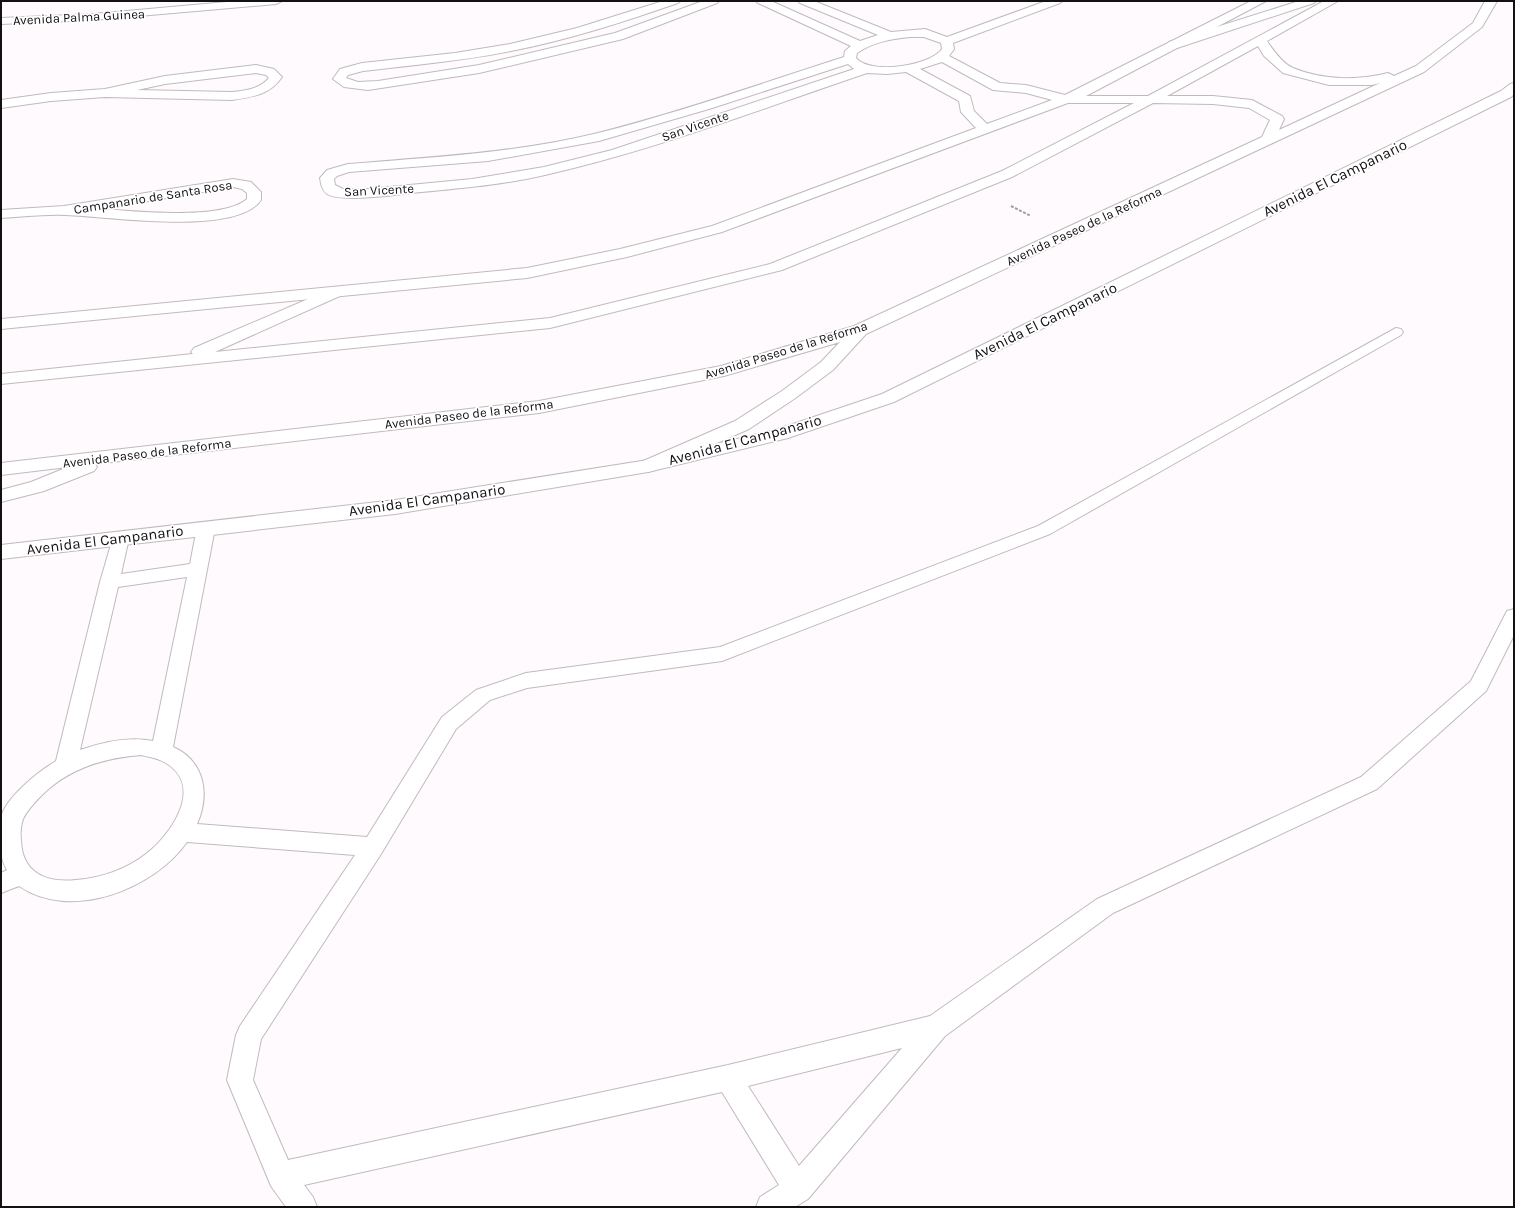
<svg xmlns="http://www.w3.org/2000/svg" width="1515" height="1208" viewBox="0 0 1515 1208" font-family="Karla,sans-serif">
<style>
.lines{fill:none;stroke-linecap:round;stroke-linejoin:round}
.lane-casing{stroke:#c0babe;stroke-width:2}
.street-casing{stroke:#c0babe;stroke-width:2}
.secondary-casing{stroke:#c0babe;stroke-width:2}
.path{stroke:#a29ea0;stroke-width:2;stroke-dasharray:3 1.5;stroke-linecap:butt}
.lane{fill:#fff;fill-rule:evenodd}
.street{fill:#fff;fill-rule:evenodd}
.secondary{fill:#fff;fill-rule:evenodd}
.labels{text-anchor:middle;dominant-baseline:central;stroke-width:3.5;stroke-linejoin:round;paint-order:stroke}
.far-street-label{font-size:13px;fill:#121011;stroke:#fff}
.street-label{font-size:15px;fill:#121011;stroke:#fff}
</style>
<rect width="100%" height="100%" fill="#fffafd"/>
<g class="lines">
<g class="lane-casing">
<path id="lane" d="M 1396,328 L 1401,329 L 1403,332 L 1401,335 L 1050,534 L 722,661 L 527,688 L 490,700 L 456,729 L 381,854 L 261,1039 L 253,1080 L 288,1160 L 728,1065 L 930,1016 L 1097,899 L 1361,777 L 1471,681 L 1507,611 L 1514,609 L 1514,635 L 1486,691 L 1377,789 L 1113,913 L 945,1036 L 808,1199 L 795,1207 L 756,1207 L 760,1197 L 779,1185 L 722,1092 L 304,1185 L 313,1197 L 317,1207 L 286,1207 L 271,1186 L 227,1080 L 236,1035 L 240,1026 L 355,855 L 187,842 C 154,889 71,922 19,886 L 1,893 L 1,873 L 7,870 C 1,860 1,852 1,840 C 1,833 0,825 1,818 C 5,798 39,771 56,761 L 100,582 L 114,534 L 120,532 L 126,534 L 129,538 L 121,574 L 190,564 L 197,528 L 200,524 L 206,522 L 212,524 L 215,528 L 173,747 C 205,761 210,795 197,824 L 367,837 L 442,717 L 476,690 L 526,673 L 720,647 L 1038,526 ZM 187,577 L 153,741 C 129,736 103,742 80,750 L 118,587 ZM 141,755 C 149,757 157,758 164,762 C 206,785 171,835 146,854 C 125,870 101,878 76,880 C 46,883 22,873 21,840 C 20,833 21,825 23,819 C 27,811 34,803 40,797 C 67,769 102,758 141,755 ZM 902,1048 L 799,1166 L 748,1086 Z"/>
</g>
<g class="street-casing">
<path id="street" d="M 238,1 L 282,1 L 276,4 L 93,20 L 1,24 L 1,18 L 93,14 Z
M 663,1 L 680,1 L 678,3 C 623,22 568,40 511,51 C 462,61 412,65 363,71 L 348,75 L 346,78 L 358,82 L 378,81 L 479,65 L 615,33 L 703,1 L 719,1 L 717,3 L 623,39 L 479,73 L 368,90 L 344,87 L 333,79 L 340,69 L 362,63 L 455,53 L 510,44 L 577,28 Z
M 756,1 L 771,1 L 860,41 L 878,35 L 800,3 L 798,1 L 814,1 L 891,32 L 925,29 L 947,37 L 1046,1 L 1062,1 L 1060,3 L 953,43 L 954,49 L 949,56 L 1000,83 L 1026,85 L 1065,95 L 1251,1 L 1266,1 L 1084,97 L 722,232 L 627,257 L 527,278 L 1,329 L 1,319 L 527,268 L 620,249 L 712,226 L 976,128 L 961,112 L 959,101 L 906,72 L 887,74 L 867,73 C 761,109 655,150 545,175 C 498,186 450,189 402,194 C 386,196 340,202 327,194 C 322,190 321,184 320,178 L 327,170 L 348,164 C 431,157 517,153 598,133 C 681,112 763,83 844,57 L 845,51 L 851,46 L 758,3 ZM 910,37 L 924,37 L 941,43 L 942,49 C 930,66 870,75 856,58 L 857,53 C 873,42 891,39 910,37 ZM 942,62 L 993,90 L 1026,93 L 1052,100 L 987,124 L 974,111 L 970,96 L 920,69 ZM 848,64 L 854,69 L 612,150 L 544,167 L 472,179 L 368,189 L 343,189 L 335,185 L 334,179 L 337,176 L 349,172 L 488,161 L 599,141 L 709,109 Z
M 256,65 L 274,69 L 282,77 C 270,95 252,97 231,100 L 105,97 L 51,101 L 1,108 L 1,100 L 51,93 L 105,89 L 165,76 ZM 256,73 L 266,75 L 269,78 C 260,89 245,91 231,92 L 137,90 L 165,84 Z
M 1514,83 L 1514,94 L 1511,97 L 894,402 L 788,438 L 648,472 L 395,514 L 1,559 L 1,545 L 395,500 L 648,460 L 775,430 L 882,394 L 1501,91 L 1510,84 Z
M 233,179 L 251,182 L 261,192 L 261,200 C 236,237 107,216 65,215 C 44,214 22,217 1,218 L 1,210 L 64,206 ZM 233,187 L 242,189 L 247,193 L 247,199 C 222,221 134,211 101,209 Z"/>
</g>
<g class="secondary-casing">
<path id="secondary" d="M 1299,1 L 1316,1 L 1314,3 L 1177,48 L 1173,49 L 1167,45 L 1169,42 Z
M 1324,1 L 1338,1 L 1267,41 C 1273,50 1282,63 1293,68 C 1322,80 1358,81 1388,73 L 1394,76 L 1416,66 L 1473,23 L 1485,1 L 1497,1 L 1482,27 L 1424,72 L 866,334 L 833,370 L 794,399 L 749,429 L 655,470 L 648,472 L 641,470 L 638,466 L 641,462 L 735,421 L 782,391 L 821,362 L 840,342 L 724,376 L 539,413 L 95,464 L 97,467 L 94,471 L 44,491 L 1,502 L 1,490 L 31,482 L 68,467 L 1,475 L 1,463 L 539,401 L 721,366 L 854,326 L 1262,137 L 1270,120 L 1249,108 L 1213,104 L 1153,103 L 1012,177 L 782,270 L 550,328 L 1,384 L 1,374 L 193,354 L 191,352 L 194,348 L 336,287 L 342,289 L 344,292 L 342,295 L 215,352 L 550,318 L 770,264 L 1002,171 L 1134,103 L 1065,103 L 1059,99 L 1060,96 L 1148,96 ZM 1258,46 L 1264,56 L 1283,73 L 1329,85 L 1372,85 L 1380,83 L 1279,130 L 1284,119 L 1282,116 L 1252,100 L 1213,96 L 1167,96 Z"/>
</g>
<path class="path" d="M 1011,206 L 1031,216"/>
<use href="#lane" class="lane"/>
<use href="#street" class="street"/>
<use href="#secondary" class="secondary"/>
</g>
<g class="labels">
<g class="far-street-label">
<text transform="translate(79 17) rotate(-3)">Avenida Palma Guinea</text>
<text transform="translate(695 126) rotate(-19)">San Vicente</text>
<text transform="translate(379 190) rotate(-3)">San Vicente</text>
<text transform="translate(153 197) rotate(-9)">Campanario de Santa Rosa</text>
<text transform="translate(1084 226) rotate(-25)">Avenida Paseo de la Reforma</text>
<text transform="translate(786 350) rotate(-17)">Avenida Paseo de la Reforma</text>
<text transform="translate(469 414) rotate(-7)">Avenida Paseo de la Reforma</text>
<text transform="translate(147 453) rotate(-7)">Avenida Paseo de la Reforma</text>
</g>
<g class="street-label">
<text transform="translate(1335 178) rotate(-26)">Avenida El Campanario</text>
<text transform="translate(1045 321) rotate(-26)">Avenida El Campanario</text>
<text transform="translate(745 440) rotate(-15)">Avenida El Campanario</text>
<text transform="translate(427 500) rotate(-8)">Avenida El Campanario</text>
<text transform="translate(105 540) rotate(-7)">Avenida El Campanario</text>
</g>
</g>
<rect width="1515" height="1208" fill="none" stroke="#121011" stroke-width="4"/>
</svg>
